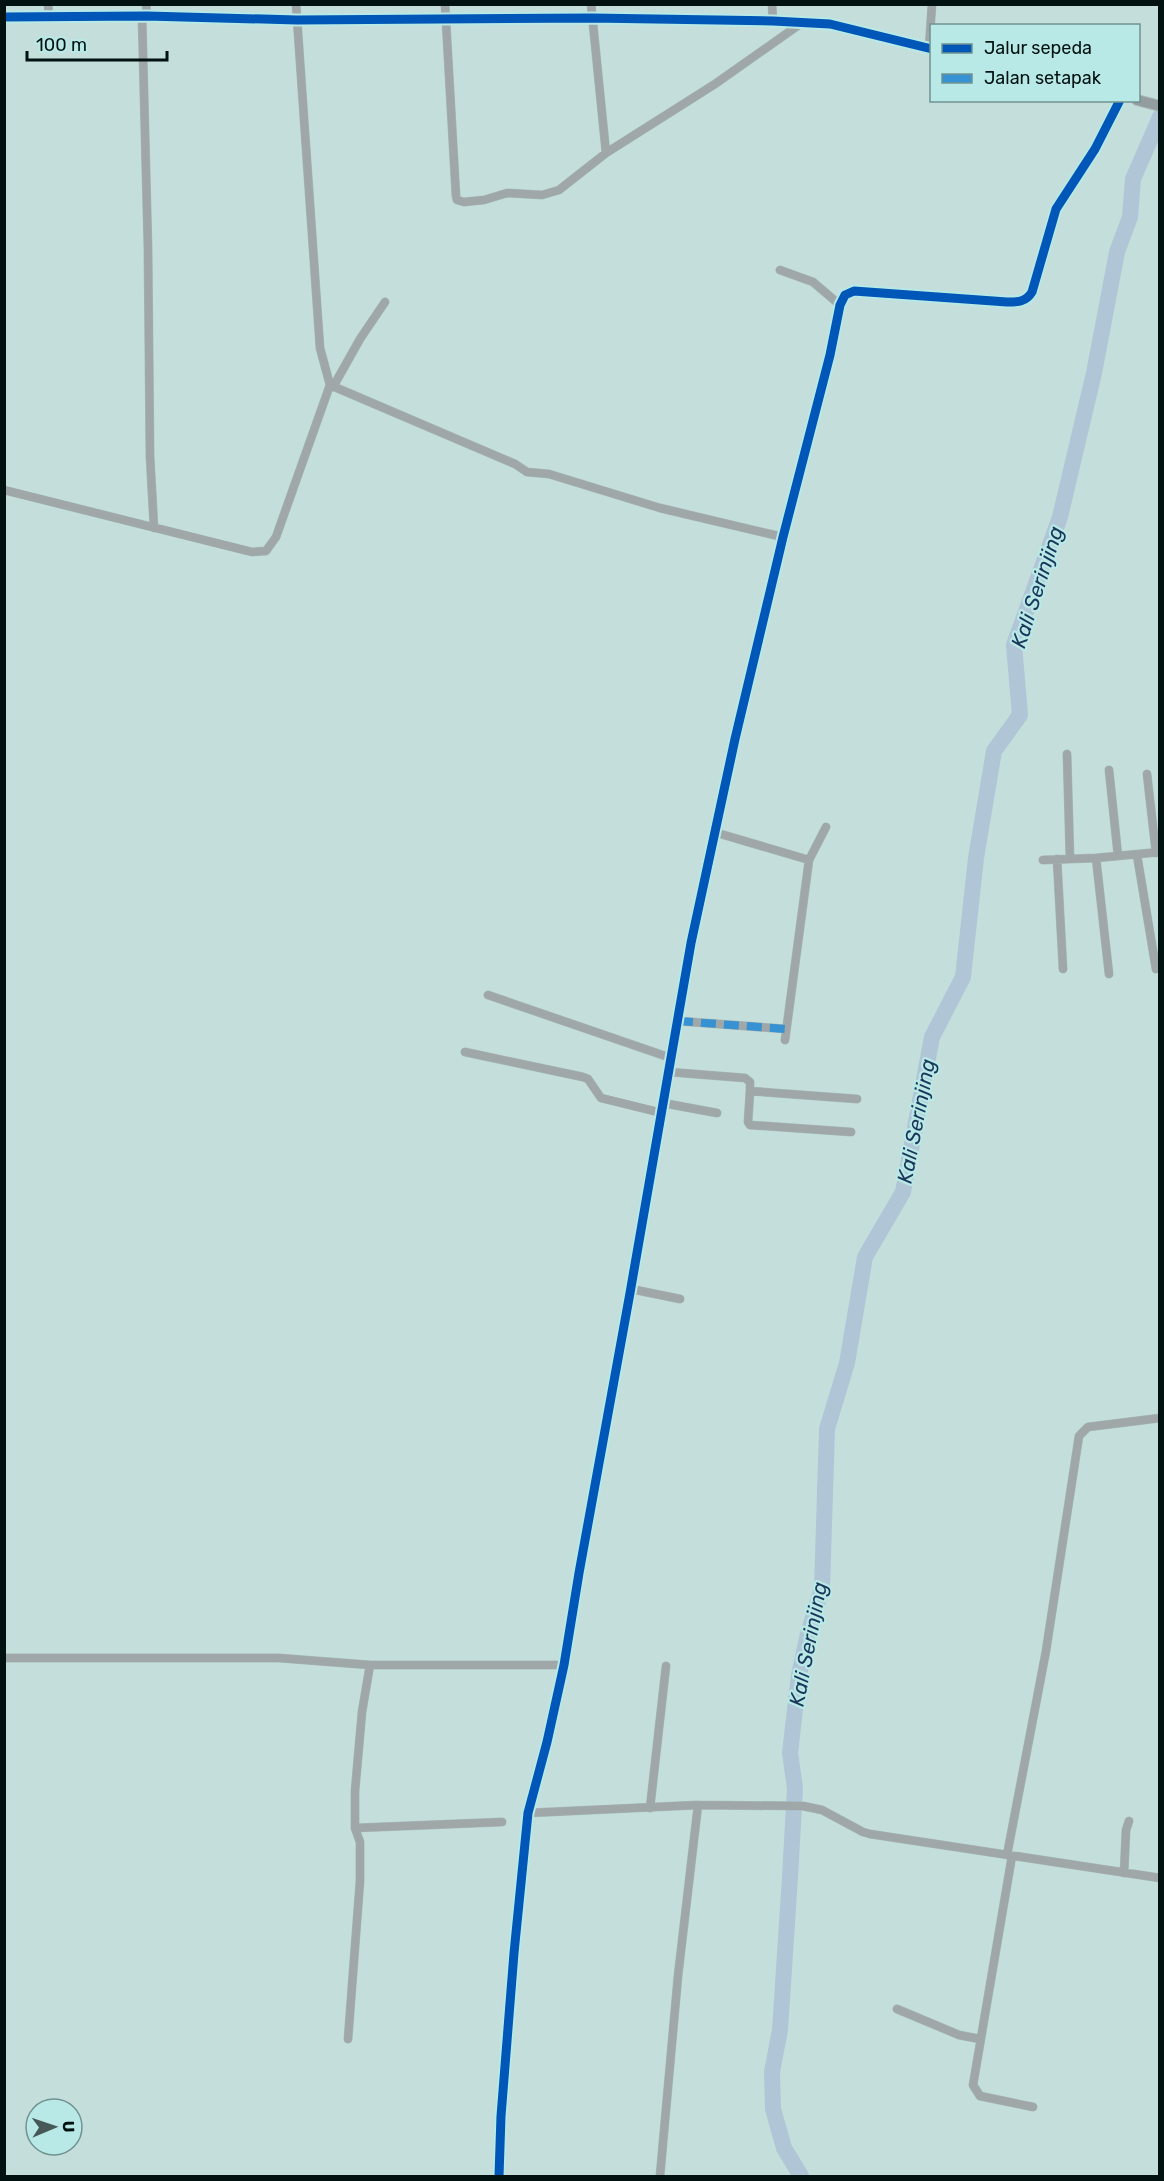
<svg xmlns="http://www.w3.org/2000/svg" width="1164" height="2181" viewBox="0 0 1164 2181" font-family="Rubik,sans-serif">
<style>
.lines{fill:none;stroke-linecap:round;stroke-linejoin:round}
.river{stroke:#b0c5d6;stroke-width:16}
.street-casing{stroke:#a7bbba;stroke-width:9}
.secondary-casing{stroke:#a7bbba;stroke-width:12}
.street{stroke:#9fa7a8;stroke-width:8}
.secondary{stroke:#939c9e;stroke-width:10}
.quiet{stroke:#3692d3;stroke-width:8;stroke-dasharray:15 8;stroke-linecap:butt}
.cycleway-casing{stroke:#b9e9e6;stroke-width:13}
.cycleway{stroke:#0057b8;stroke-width:9}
.labels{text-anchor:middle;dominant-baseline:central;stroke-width:4.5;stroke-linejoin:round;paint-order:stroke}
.water-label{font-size:21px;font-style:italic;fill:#1a365a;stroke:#b9e9e6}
</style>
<rect width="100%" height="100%" fill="#c4dedc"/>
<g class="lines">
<path class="river" d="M 801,2176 L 784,2148 L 773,2109 L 772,2072 L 780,2030 L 790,1877 L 795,1788 L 790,1753 L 799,1675 L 808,1634 L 822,1588 L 827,1429 L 847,1363 L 865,1257 L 903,1192 L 932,1037 L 963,977 L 976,858 L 994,751 L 1020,715 L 1014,645 L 1060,517 L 1094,373 L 1117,252 L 1130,217 L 1133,179 L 1160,117"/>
<g class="street-casing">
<path id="street" d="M 48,4 L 49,17
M 146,4 L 147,16
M 296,4 L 320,348 L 330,385 L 515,464 L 527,472 L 549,474 L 660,508 L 783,537
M 445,4 L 456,196 L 457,200 L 464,202 L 484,200 L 507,193 L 542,195 L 559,190 L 606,153 L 715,84 L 803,22
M 591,4 L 606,153
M 772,4 L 773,21
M 142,16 L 148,249 L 150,456 L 154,528
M 4,17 L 147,16 L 297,20 L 592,18 L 773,21 L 830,24 L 932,49
M 929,48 L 932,4
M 780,270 L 813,282 L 840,305
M 333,387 L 360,339 L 385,302
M 4,490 L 252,552 L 266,551 L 276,537 L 330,385
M 1067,754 L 1070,859
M 1109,770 L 1118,856
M 1147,774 L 1156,853
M 714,832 L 809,860
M 1137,855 L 1156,969
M 1096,858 L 1109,974
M 1057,859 L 1063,969
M 1043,860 L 1096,858 L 1160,852
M 488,995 L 671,1058
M 678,1021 L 786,1029
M 785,1040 L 809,860 L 826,827
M 465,1052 L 583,1077 L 588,1079 L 601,1098 L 662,1113
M 669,1072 L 745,1078 L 750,1082 L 750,1091 L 857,1099
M 750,1091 L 748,1122 L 750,1125 L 851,1132
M 663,1103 L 717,1113
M 631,1289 L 680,1299
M 4,1658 L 279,1658 L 370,1665 L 564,1665
M 650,1808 L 666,1666
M 528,1813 L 698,1805 L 803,1806 L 822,1810 L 863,1832 L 870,1834 L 1160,1878
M 355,1828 L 502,1822
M 1007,1855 L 1046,1651 L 1079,1436 L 1088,1427 L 1160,1418
M 1012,1856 L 973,2085 L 980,2096 L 1033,2107
M 1124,1873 L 1126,1830 L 1129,1821
M 897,2009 L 959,2035 L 980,2039
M 348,2039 L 360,1881 L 360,1842 L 355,1828 L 355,1791 L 362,1712 L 370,1665
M 660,2176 L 678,1976 L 698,1805"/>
</g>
<g class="secondary-casing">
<path id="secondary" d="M 1137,100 L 1160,106
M 499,2176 L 501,2116 L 514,1953 L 528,1813 L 547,1742 L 564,1665 L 579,1573 L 630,1293 L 691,943 L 735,739 L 783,537 L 830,355 L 840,305 L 845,295 L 854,291 L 1007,302 C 1018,302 1026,302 1032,292 L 1056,209 L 1095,149 L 1120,100"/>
</g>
<use href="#street" class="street"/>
<use href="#secondary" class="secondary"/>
<path class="quiet" d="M 678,1021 L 786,1029"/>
<g class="cycleway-casing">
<path id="cycleway" d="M 4,17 L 147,16 L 297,20 L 592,18 L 773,21 L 830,24 L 932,49
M 499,2176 L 501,2116 L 514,1953 L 528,1813 L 547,1742 L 564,1665 L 579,1573 L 630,1293 L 691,943 L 735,739 L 783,537 L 830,355 L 840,305 L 845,295 L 854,291 L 1007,302 C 1018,302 1026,302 1032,292 L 1056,209 L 1095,149 L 1120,100"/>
</g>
<use href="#cycleway" class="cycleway"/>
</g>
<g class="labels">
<g class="water-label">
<text transform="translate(1037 587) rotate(-72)">Kali Serinjing</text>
<text transform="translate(916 1121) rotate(-79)">Kali Serinjing</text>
<text transform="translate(808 1644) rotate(-79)">Kali Serinjing</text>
</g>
</g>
<rect width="1164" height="2181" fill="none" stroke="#021211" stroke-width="12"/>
<rect x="930" y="24" width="210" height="78" fill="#b9e9e6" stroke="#709391" stroke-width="1.5"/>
<rect x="942" y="44" width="30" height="9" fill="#0057b8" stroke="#709391" stroke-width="1.5"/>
<text x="984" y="54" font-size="18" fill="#021211">Jalur sepeda</text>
<rect x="942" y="74" width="30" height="9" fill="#3692d3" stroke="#709391" stroke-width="1.5"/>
<text x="984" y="84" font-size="18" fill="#021211">Jalan setapak</text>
<g transform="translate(54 2127) rotate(88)"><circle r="28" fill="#b9e9e6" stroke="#709391" stroke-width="1.5"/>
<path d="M0-4.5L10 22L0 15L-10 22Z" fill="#465958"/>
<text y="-9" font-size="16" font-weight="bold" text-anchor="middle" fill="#021211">U</text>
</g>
<path d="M27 51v9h140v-9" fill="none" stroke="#021211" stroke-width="3"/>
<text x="36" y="51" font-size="18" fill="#021211" stroke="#b9e9e6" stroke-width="4.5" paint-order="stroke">100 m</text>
</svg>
